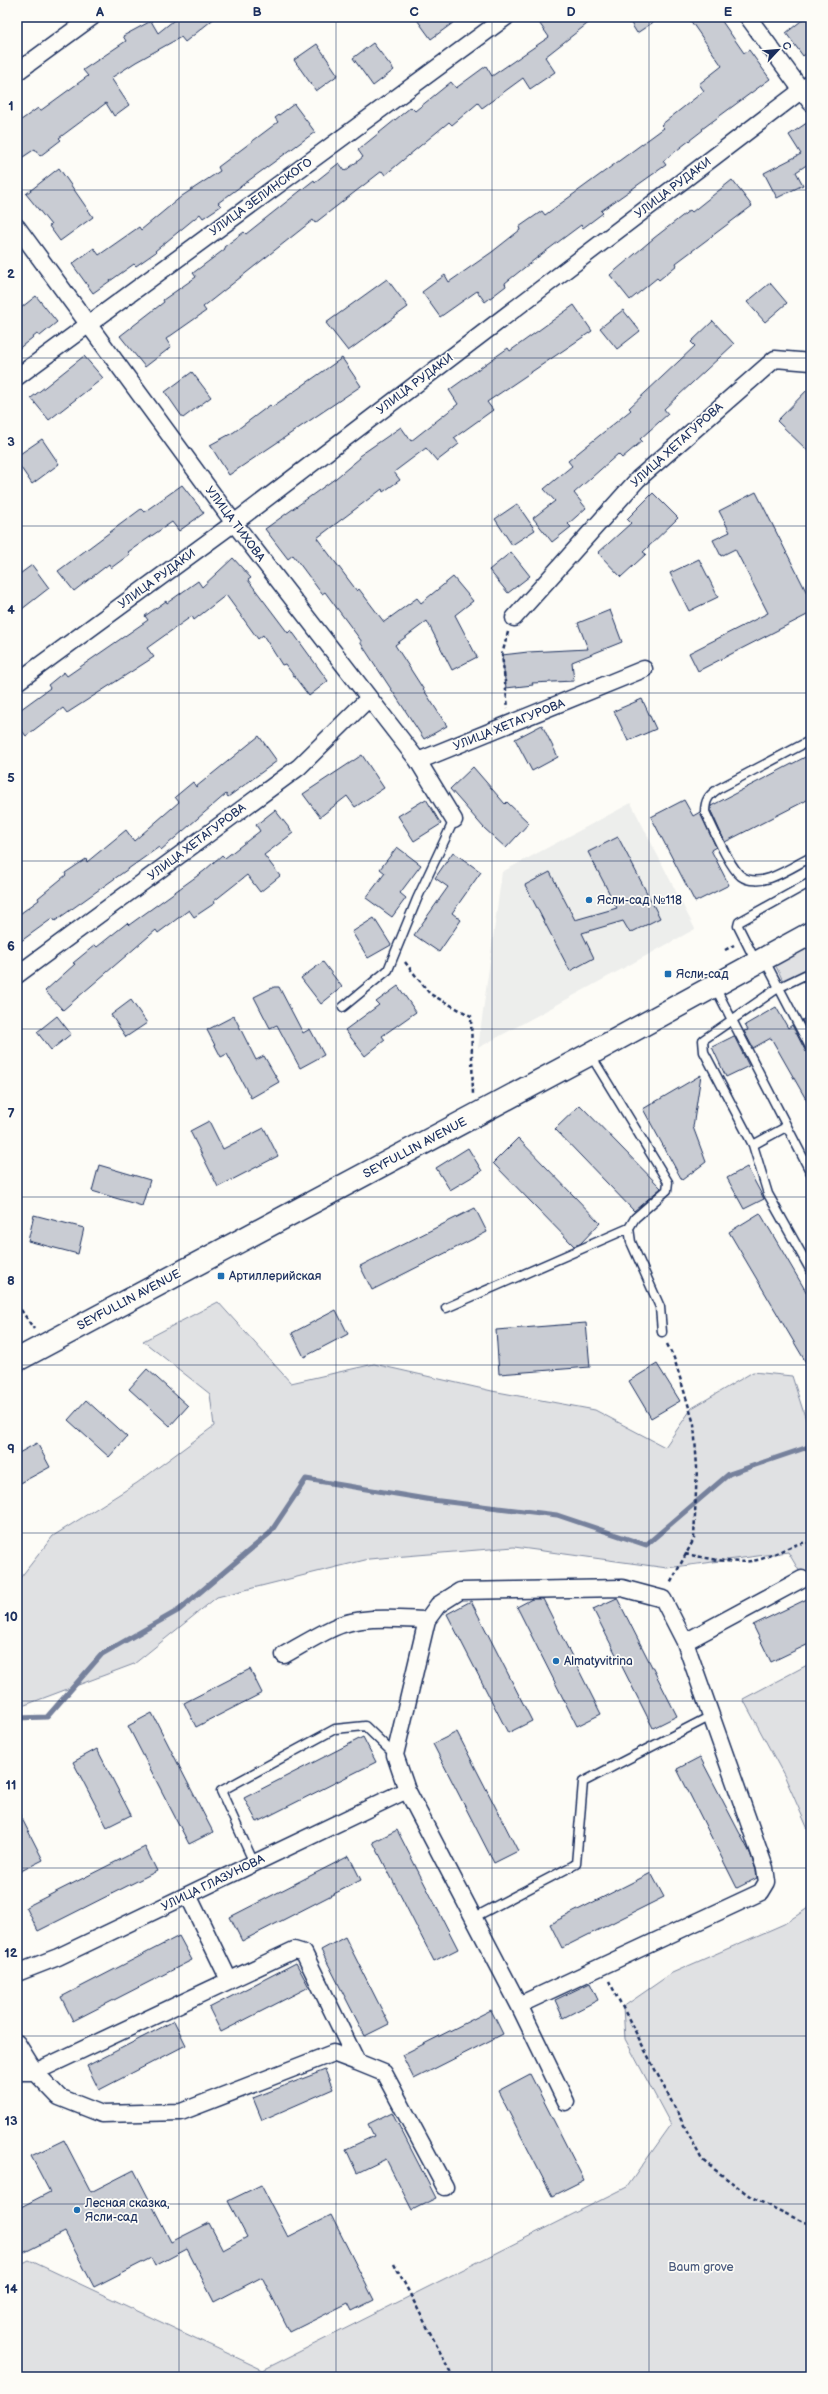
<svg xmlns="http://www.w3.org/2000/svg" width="828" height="2394" viewBox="0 0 828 2394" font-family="'Balsamiq Sans',sans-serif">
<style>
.built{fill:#edeeec}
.green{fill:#e0e1e3;stroke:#7e88a0}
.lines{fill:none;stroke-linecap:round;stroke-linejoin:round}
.stream{stroke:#76819c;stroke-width:5}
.building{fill:#c9ccd3;stroke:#1b2f5e}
.lane-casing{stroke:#1b2f5e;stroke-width:11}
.street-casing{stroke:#1b2f5e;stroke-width:19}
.secondary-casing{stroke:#1b2f5e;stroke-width:25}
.path{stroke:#1b2f5e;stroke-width:2.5;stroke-dasharray:4 3;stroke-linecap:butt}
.lane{stroke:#fdfcf7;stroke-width:8}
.street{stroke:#fdfcf7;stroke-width:16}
.secondary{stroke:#fdfcf7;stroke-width:22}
.grid{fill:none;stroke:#1b2f5e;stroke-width:1;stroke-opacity:0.55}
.poi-dot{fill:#1f6fb2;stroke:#fdfcf7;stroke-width:1.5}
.labels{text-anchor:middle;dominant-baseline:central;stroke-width:3.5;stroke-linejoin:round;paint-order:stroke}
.street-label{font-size:12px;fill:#1b2f5e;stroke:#fdfcf7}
.poi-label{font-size:12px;fill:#1b2f5e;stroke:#fdfcf7;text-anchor:start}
.park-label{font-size:12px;fill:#4c5c7f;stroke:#fdfcf7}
.neatline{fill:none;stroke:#1b2f5e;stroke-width:1.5}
.grid-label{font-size:13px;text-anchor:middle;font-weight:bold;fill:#1b2f5e}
</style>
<rect width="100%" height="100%" fill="#fdfcf7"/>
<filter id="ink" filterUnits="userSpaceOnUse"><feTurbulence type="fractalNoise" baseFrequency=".025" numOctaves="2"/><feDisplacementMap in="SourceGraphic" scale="8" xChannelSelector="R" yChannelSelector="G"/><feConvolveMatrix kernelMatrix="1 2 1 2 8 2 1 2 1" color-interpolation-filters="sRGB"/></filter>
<g filter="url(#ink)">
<path class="built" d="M 631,803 L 695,929 L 478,1048 L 502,872 Z"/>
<path class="green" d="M 811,940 L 811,972 L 785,985 L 773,960 Z
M 218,1302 L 291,1383 L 374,1364 L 492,1391 L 595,1410 L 665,1447 L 692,1408 L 753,1372 L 792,1376 L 807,1423 L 811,1422 L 811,1591 L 788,1552 L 667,1568 L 514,1547 L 369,1559 L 217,1597 L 134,1664 L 17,1708 L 17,1582 L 53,1536 L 137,1483 L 214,1426 L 210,1394 L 143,1341 Z
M 811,1663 L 811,1836 L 785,1777 L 743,1699 Z
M 811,1906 L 811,2377 L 17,2377 L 17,2266 L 29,2260 L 263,2370 L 627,2187 L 671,2125 L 625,2039 L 623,2007 L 672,1973 L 784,1924 Z"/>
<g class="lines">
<path class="stream" d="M 17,1718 L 47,1717 L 102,1654 L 179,1610 L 270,1533 L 306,1479 L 432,1500 L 557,1515 L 646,1545 L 729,1474 L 811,1446"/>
</g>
<path class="building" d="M 178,17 L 216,17 L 185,42 L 181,37 L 136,62 L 111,78 L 129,105 L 114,116 L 106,103 L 59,138 L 61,140 L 40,156 L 35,149 L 17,161 L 17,123 L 38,108 L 40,111 L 88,76 L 83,70 L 126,41 L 123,36 L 151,21 L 158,33 Z
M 415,17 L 461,17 L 431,39 Z
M 535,17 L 596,17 L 545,57 L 555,72 L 530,89 L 523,78 L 482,108 L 478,103 L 452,125 L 449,122 L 385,175 L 382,171 L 315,223 L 313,220 L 203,307 L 206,311 L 166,339 L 171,347 L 145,367 L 120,336 L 164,302 L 163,300 L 196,277 L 193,273 L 225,249 L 224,247 L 244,232 L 246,234 L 314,180 L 315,182 L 339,163 L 345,171 L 363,157 L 358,150 L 411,107 L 415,111 L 451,82 L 456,88 L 486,66 L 492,76 L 549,37 Z
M 627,17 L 661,17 L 637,33 Z
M 688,17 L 719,17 L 744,53 L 749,50 L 770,79 L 702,129 L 703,130 L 663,161 L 666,165 L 601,211 L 603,213 L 583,228 L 581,225 L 534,260 L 505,283 L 506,286 L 485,302 L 477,291 L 440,317 L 422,292 L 445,275 L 449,282 L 492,252 L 520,230 L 519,227 L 542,211 L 545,215 L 664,128 L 661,125 L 704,91 L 699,84 L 722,66 Z
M 806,17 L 811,17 L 811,50 L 803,56 L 786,33 Z
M 373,43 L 394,70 L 373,86 L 353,58 Z
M 317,44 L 338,75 L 316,91 L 294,60 Z
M 294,104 L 315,132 L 218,203 L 221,206 L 203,218 L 200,214 L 155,251 L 156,252 L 136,266 L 134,264 L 93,293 L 72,264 L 94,248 L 99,255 L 139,227 L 141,230 L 182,196 L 220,171 L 218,167 L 278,122 L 275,118 Z
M 811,120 L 811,168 L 808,164 L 796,172 L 803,185 L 777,198 L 764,173 L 801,154 L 789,135 Z
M 59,168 L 93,217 L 60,241 L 49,226 L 51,225 L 26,194 Z
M 732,180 L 752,206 L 676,263 L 677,265 L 659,280 L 657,278 L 630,300 L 610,275 L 654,238 L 690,210 L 692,212 Z
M 387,279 L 408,307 L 348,351 L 326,323 Z
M 770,283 L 787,303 L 765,322 L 747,302 Z
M 36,296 L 57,322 L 40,336 L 37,334 L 17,350 L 17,311 Z
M 574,305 L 592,331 L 487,402 L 493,410 L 454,438 L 459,444 L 437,461 L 426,448 L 394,472 L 400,480 L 383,492 L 382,489 L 317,538 L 357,591 L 359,589 L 384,622 L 417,598 L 421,603 L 453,577 L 473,601 L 455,615 L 477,657 L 452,670 L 427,621 L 395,645 L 447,726 L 424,739 L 360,642 L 362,642 L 325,592 L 322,594 L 293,555 L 288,559 L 265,529 L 336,478 L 360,458 L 359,456 L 401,427 L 411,441 L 458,404 L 449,390 L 508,348 L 510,351 Z
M 623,310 L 640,331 L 617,349 L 600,328 Z
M 713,321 L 734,344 L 664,409 L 668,414 L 640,439 L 642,441 L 622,458 L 618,454 L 574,493 L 586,508 L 568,524 L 571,527 L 552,542 L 533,518 L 555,501 L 544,489 L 572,466 L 568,461 L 631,410 L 629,408 L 695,346 L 691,342 Z
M 84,356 L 103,378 L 49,420 L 31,398 Z
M 342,358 L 361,386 L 229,475 L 210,445 L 234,432 L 270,405 L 272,407 Z
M 192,372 L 211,397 L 183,418 L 165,392 Z
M 811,386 L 811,454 L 777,421 Z
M 42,439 L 59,464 L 32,484 L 17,462 L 17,456 Z
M 182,485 L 204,513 L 179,531 L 172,522 L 128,552 L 130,554 L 111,568 L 109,564 L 74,591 L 58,571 L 141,509 L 144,512 Z
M 756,492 L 811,601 L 811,613 L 698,671 L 689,653 L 768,613 L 735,549 L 721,556 L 713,540 L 730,532 L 719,511 Z
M 653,493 L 678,518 L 643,552 L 646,554 L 621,577 L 598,553 L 631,523 L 627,519 Z
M 517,504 L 535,530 L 512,545 L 495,519 Z
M 511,552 L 530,576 L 508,593 L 489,570 Z
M 233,558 L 251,578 L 248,580 L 288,633 L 291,630 L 328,681 L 309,696 L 285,664 L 282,665 L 263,635 L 258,639 L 226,595 L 194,620 L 192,616 L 147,648 L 154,657 L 67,713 L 63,708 L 26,736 L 17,724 L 17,712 L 50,688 L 48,685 L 64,672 L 67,676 L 148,620 L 145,616 L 166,601 L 167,603 L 198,581 L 202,587 Z
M 699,559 L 718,597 L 689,611 L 670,573 Z
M 32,565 L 49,588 L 17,613 L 17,576 Z
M 610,610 L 622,642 L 572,662 L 574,681 L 532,683 L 533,685 L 506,688 L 502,655 L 528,652 L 588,649 L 578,623 Z
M 642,699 L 656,729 L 628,741 L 614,711 Z
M 542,725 L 558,757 L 532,771 L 515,739 Z
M 259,736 L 277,761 L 228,797 L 226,794 L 161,850 L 159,847 L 55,921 L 53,918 L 17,944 L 17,916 L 39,900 L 38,898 L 66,875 L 65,873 L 86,859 L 87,862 L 126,830 L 134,841 L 179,802 L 175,797 L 193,782 L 196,787 Z
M 811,754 L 811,798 L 725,842 L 711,811 L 711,806 Z
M 362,755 L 384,788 L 355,807 L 347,796 L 320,817 L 303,794 Z
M 473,767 L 505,804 L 507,802 L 529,823 L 506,848 L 484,828 L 450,789 Z
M 426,799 L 441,824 L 414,841 L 398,816 Z
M 684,800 L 693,816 L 700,812 L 716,847 L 711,850 L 729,885 L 695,902 L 651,817 Z
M 275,810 L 293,833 L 264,855 L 280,876 L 260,892 L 247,875 L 214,901 L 215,903 L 194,917 L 189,910 L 158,933 L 156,930 L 63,1010 L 45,991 L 75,964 L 73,963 L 95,945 L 97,947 L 127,923 L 129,925 L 204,871 L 222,855 L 225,858 L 260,831 L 256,825 Z
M 618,837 L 660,918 L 630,933 L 623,921 L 582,933 L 594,958 L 570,971 L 525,885 L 550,872 L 575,920 L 617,908 L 588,852 Z
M 397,847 L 421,865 L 400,893 L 406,898 L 392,917 L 366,898 L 385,873 L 380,869 Z
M 453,852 L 481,872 L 452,913 L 461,920 L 439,952 L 414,935 L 448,887 L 435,878 Z
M 374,918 L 391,945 L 368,958 L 352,932 Z
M 323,962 L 342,987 L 321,1004 L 301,978 Z
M 398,986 L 416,1012 L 382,1036 L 385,1040 L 365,1056 L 345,1030 L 379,1005 L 376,1002 Z
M 274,987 L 279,987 L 303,1033 L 310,1029 L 324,1055 L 300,1068 L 277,1025 L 270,1028 L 254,997 Z
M 131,1000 L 147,1023 L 126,1037 L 111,1015 Z
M 776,1007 L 788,1028 L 792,1025 L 806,1052 L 811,1054 L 811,1108 L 771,1038 L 753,1048 L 744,1031 L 748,1030 L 745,1025 Z
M 811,1015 L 811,1037 L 802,1020 Z
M 57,1016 L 71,1034 L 51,1050 L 37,1032 Z
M 234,1016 L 256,1060 L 264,1056 L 279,1082 L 251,1098 L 227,1054 L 221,1057 L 207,1030 Z
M 734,1036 L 749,1066 L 726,1077 L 712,1047 Z
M 701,1075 L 693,1127 L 706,1162 L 682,1180 L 643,1109 Z
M 580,1105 L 661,1188 L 634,1211 L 555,1129 Z
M 209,1121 L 223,1149 L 264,1128 L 278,1156 L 218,1187 L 190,1131 Z
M 518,1138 L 600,1223 L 580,1244 L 574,1246 L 493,1163 Z
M 468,1148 L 482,1171 L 450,1190 L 436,1168 Z
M 99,1165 L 150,1180 L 142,1206 L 92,1191 Z
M 747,1167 L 764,1199 L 744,1209 L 727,1178 Z
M 475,1208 L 487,1232 L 372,1290 L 360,1266 Z
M 760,1213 L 811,1300 L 811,1371 L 729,1232 Z
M 34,1215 L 84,1228 L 78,1254 L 28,1241 Z
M 336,1310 L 348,1334 L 304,1357 L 292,1333 Z
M 586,1323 L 590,1367 L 499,1374 L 496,1330 Z
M 657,1364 L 680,1401 L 651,1418 L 629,1381 Z
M 147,1369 L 188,1406 L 170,1426 L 129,1389 Z
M 86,1400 L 127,1437 L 109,1457 L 68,1420 Z
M 37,1443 L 50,1467 L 17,1485 L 17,1454 Z
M 617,1598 L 677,1716 L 653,1728 L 593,1609 Z
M 532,1599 L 543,1599 L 601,1714 L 577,1726 L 517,1607 Z
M 807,1599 L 811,1607 L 811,1643 L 771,1662 L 753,1625 Z
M 471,1601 L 532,1721 L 508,1733 L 447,1614 Z
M 250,1669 L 262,1693 L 196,1727 L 184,1703 Z
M 152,1713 L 213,1832 L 189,1844 L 128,1726 Z
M 457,1732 L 518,1851 L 494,1863 L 433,1744 Z
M 363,1737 L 376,1762 L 257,1822 L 244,1798 Z
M 97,1749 L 131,1815 L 107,1827 L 73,1762 Z
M 700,1757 L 750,1853 L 756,1870 L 757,1878 L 737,1888 L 677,1769 Z
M 17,1809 L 43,1860 L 17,1873 Z
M 397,1830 L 458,1949 L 434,1961 L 373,1842 Z
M 145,1847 L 157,1871 L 38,1931 L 26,1907 Z
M 349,1856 L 361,1880 L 242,1941 L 230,1917 Z
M 651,1873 L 664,1897 L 562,1948 L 550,1924 Z
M 179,1936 L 192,1960 L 73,2021 L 61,1997 Z
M 345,1937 L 389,2024 L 365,2036 L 321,1950 Z
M 296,1963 L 309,1987 L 221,2032 L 209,2008 Z
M 590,1983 L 598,2000 L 563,2018 L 555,2000 Z
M 491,2010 L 503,2034 L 414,2079 L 402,2055 Z
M 174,2021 L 186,2045 L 99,2090 L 87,2066 Z
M 325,2070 L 333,2089 L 262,2120 L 253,2098 Z
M 530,2074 L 584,2180 L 552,2196 L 498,2091 Z
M 392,2112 L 436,2198 L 412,2210 L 386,2159 L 357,2173 L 346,2149 L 374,2136 L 368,2124 Z
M 64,2140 L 91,2192 L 134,2170 L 171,2242 L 209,2223 L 223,2250 L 247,2237 L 228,2201 L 261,2185 L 288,2237 L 331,2215 L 374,2300 L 352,2311 L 348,2303 L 290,2332 L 262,2277 L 214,2302 L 187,2249 L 155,2266 L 151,2258 L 94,2287 L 65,2232 L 17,2256 L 17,2209 L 50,2192 L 31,2156 Z"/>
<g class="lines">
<g class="lane-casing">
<path id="lane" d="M 811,740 L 718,789 C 709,795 705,800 705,812 C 712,826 729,867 741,876 C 749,882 761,881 770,878 C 784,873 798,864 811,857
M 764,959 L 811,1049
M 756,962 L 738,926 L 739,922 L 811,882
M 715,987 L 811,1173
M 343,1007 L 388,970 L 417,899 L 454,820
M 590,1054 L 668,1182 L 667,1190 L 635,1218 L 629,1228 L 631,1242 L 660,1307 L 662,1332
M 786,1127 L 753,1145 L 768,1194 L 811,1271
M 753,1145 L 704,1052 L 703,1040 L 778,988 L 811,972
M 446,1308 L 629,1228
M 254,1863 L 221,1791 L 335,1729 L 365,1726 L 395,1755
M 473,1918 L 576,1864 L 583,1782 L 711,1716"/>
</g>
<g class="street-casing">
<path id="street" d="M 748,17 L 811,103
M 17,72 L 92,17
M 17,227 L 234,523 L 418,761 L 454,820
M 17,377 L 506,17
M 514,618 L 638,479 L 775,359 L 811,362
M 17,682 L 234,523 L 811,83
M 418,761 L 644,669
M 17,975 L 299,767 L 368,699
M 284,1655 C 300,1646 316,1636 333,1628 C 361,1615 397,1619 427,1620
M 188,1895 L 229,1980
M 17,1973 L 58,1957 L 407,1790
M 519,2005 L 761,1892 L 767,1882 L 765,1868 L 685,1642 L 802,1579
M 17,2043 L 35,2072 L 59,2097 L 102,2114 L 181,2112 L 333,2053 L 357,2062
M 17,2072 L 35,2072 L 294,1950 L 304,1953 L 357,2062 L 384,2073 L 445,2187
M 566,2102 L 519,2005 L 407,1790 L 395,1755 L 427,1620 L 438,1605 L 460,1591 L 622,1588 L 663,1599 L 685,1642"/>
</g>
<g class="secondary-casing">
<path id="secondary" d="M 17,1360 L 590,1054 L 811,933"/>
</g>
<path class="path" d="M 508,632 L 502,655 L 508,708
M 725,950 L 734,945
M 405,962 L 430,994 L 471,1016 L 473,1096
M 17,1304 L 34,1329
M 667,1344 L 674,1358 L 694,1424 L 697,1467 L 694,1539 L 670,1584
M 685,1554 C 709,1558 736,1566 761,1559 C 777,1554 790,1545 807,1542 L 811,1546
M 609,1981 L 702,2160 L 751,2197 L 803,2222 L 811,2223
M 394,2263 L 453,2377"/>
<use href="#lane" class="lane"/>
<use href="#street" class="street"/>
<use href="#secondary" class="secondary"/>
</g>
</g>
<path class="grid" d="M 179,17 L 179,2377M 336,17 L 336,2377M 492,17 L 492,2377M 649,17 L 649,2377M 17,190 L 811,190M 17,358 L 811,358M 17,526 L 811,526M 17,693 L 811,693M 17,861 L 811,861M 17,1029 L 811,1029M 17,1197 L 811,1197M 17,1365 L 811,1365M 17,1533 L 811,1533M 17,1701 L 811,1701M 17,1868 L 811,1868M 17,2036 L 811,2036M 17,2204 L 811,2204"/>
<g class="poi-dot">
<circle cx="589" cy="900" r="4"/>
<rect x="664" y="970" width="8" height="8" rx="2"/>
<rect x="217" y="1272" width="8" height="8" rx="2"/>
<circle cx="556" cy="1661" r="4"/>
<circle cx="77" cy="2210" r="4"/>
</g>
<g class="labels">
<g class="street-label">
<text transform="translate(673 188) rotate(-37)">УЛИЦА РУДАКИ</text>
<text transform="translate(261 197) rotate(-36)">УЛИЦА ЗЕЛИНСКОГО</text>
<text transform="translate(415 384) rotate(-37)">УЛИЦА РУДАКИ</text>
<text transform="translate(677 445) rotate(-42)">УЛИЦА ХЕТАГУРОВА</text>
<text transform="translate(235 524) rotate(53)">УЛИЦА ТИХОВА</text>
<text transform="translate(157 579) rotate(-36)">УЛИЦА РУДАКИ</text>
<text transform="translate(509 725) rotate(-22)">УЛИЦА ХЕТАГУРОВА</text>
<text transform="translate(197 842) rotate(-37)">УЛИЦА ХЕТАГУРОВА</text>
<text transform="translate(415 1148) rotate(-28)">SEYFULLIN AVENUE</text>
<text transform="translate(129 1300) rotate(-28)">SEYFULLIN AVENUE</text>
<text transform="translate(213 1883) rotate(-26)">УЛИЦА ГЛАЗУНОВА</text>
</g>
<g class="poi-label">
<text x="597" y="900">Ясли-сад №118</text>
<text x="676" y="974">Ясли-сад</text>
<text x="229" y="1276">Артиллерийская</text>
<text x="564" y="1661">Almatyvitrina</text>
<text x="85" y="2203">Лесная сказка,<tspan x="85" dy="14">Ясли-сад</tspan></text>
</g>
<g class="park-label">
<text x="701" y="2267">Baum grove</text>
</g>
</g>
<rect width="828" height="2394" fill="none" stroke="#fdfcf7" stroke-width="44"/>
<g transform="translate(778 50) rotate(64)" stroke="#fdfcf7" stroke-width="3" paint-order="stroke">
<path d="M0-3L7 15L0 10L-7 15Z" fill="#1b2f5e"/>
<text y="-6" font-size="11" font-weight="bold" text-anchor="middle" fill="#1b2f5e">С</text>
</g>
<rect x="22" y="22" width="784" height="2350" class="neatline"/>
<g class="grid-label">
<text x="100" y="16">A</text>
<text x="257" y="16">B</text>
<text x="414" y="16">C</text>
<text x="571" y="16">D</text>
<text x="728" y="16">E</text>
<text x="11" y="110">1</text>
<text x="11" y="278">2</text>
<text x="11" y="446">3</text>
<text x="11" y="614">4</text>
<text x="11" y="782">5</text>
<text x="11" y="950">6</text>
<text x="11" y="1118">7</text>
<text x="11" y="1285">8</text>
<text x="11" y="1453">9</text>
<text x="11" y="1621">10</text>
<text x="11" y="1789">11</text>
<text x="11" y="1957">12</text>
<text x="11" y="2125">13</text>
<text x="11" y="2293">14</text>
</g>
</svg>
